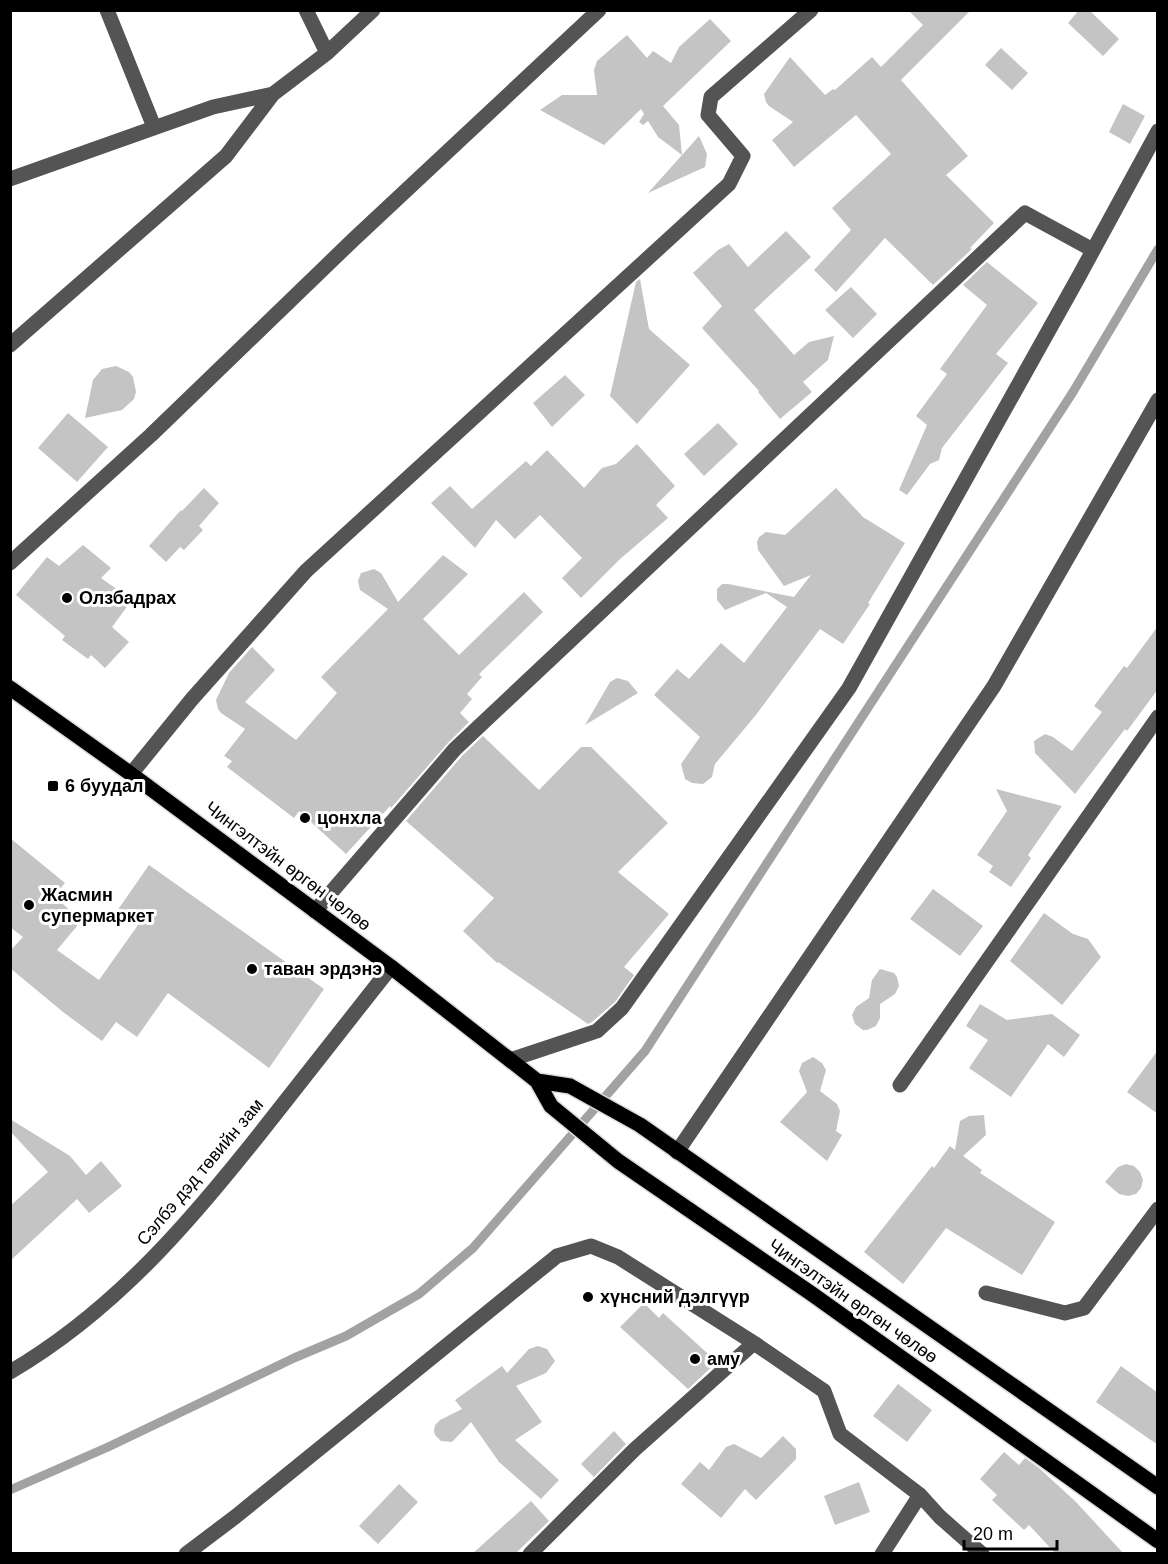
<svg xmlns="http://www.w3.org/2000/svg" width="1168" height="1564" viewBox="0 0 1168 1564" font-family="Helvetica,sans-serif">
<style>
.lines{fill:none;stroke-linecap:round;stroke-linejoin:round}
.stream{stroke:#a2a2a2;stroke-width:9}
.building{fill:#c4c4c4}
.major-casing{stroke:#dbdbdb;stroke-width:18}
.minor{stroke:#545454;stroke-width:15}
.major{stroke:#000;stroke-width:15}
.poi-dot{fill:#000;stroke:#fff;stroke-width:2}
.labels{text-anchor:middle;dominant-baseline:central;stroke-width:6;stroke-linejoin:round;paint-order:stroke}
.poi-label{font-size:18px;font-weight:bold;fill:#000;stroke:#fff;text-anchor:start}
.street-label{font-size:18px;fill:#000;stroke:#fff}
</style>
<rect width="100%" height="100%" fill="#fff"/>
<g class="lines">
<path class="stream" d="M 10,1490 L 108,1447 L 294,1358 L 346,1336 L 419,1294 L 473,1248 L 645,1051 L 1073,392 L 1158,249"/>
</g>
<path class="building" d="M 908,10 L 971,10 L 901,80 L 968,156 L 946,175 L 994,223 L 970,248 L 972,249 L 933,285 L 885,238 L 836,292 L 814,270 L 851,230 L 832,208 L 891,154 L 856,115 L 794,167 L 772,140 L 793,122 L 769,106 L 766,102 L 764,94 L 790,57 L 825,95 L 833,89 L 835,90 L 872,57 L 881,67 L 923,25 Z
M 1079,10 L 1089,10 L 1119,39 L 1103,56 L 1068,23 Z
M 710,19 L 731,41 L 663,106 L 679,125 L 682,155 L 658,137 L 648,121 L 643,125 L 639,122 L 644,114 L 641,109 L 604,145 L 540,110 L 562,95 L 597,95 L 594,70 L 597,61 L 627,35 L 647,58 L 653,51 L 671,63 L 679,47 Z
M 1001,48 L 1028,73 L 1012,90 L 985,65 Z
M 1123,104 L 1145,116 L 1130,144 L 1109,132 Z
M 699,136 L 707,154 L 705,167 L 648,193 Z
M 786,231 L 811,257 L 754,310 L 794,355 L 809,342 L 834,336 L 828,360 L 803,382 L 812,392 L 780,419 L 758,392 L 759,391 L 702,328 L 722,306 L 693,273 L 718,250 L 729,244 L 748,267 Z
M 987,262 L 1038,303 L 996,354 L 1008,363 L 942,448 L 939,460 L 930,464 L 907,495 L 899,490 L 927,425 L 916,416 L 947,374 L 940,369 L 987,305 L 963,285 Z
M 640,279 L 649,329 L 690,365 L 637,424 L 610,396 L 636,282 Z
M 851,287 L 877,314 L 853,338 L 825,310 Z
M 116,366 L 129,372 L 133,377 L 136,392 L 134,399 L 122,410 L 85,418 L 93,380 L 102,369 Z
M 565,375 L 585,395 L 552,427 L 533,403 Z
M 68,413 L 108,447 L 77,482 L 38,448 Z
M 718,423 L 738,444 L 704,476 L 684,454 Z
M 637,444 L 675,486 L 656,505 L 668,518 L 619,560 L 581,598 L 562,578 L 582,558 L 540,515 L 515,539 L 496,520 L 475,548 L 431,503 L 450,486 L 472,509 L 526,461 L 531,466 L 547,450 L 584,488 L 602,468 L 616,464 Z
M 204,488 L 219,503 L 199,526 L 203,530 L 184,550 L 180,547 L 166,562 L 149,546 L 181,510 L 182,511 Z
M 836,488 L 863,517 L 905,543 L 868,603 L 870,604 L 843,644 L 820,629 L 755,716 L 715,764 L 712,777 L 703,784 L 692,783 L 685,779 L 681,764 L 700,737 L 654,695 L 677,669 L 689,679 L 721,643 L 744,663 L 787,607 L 766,593 L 725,610 L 717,600 L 717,589 L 722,584 L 728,584 L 794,597 L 811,575 L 784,586 L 758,550 L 757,542 L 759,537 L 766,532 L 785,535 Z
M 83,545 L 111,568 L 101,578 L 132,600 L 112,627 L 129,642 L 105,668 L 91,655 L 88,659 L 62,640 L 65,636 L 16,595 L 47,557 L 59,566 Z
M 443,555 L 468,574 L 423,619 L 459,655 L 524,592 L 543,612 L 479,674 L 482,677 L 467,694 L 472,699 L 460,713 L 469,722 L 448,743 L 391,808 L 390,806 L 346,854 L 299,811 L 294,818 L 227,767 L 232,761 L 224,756 L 245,729 L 221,713 L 218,709 L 216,700 L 229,673 L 252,647 L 275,670 L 245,702 L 296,740 L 337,693 L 321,677 L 388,609 L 360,590 L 358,581 L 361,573 L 374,569 L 381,573 L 398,602 Z
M 1158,626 L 1158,689 L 1127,731 L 1125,729 L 1075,794 L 1035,753 L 1034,741 L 1045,734 L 1053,737 L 1072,751 L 1102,712 L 1094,706 L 1124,666 L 1127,668 Z
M 617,678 L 628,681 L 638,693 L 585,725 L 610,682 Z
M 483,736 L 539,790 L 581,747 L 591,747 L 668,823 L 618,872 L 669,914 L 624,967 L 634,975 L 615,1002 L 592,1022 L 588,1024 L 498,962 L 497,963 L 463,931 L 494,898 L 406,821 L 462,756 Z
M 996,789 L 1062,806 L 1028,855 L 1031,858 L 1011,887 L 989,872 L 993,866 L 977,855 L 1007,811 Z
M 10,838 L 65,883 L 54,896 L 74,914 L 77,919 L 77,926 L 57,950 L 99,980 L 138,925 L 117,911 L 149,865 L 324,989 L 269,1068 L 168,993 L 137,1037 L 116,1022 L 102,1041 L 63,1012 L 10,968 L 10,951 L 23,937 L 10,927 Z
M 933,889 L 983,926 L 960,956 L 910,919 Z
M 1044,913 L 1073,934 L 1088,939 L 1101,957 L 1062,1005 L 1010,961 Z
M 880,969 L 894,973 L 897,977 L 899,986 L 895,994 L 880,1004 L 880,1018 L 876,1026 L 867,1030 L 863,1030 L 855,1024 L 852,1015 L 856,1007 L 869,998 L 872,980 Z
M 980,1004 L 1007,1020 L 1052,1014 L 1080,1035 L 1064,1057 L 1048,1044 L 1011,1097 L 969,1068 L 988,1040 L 966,1026 Z
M 1158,1050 L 1158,1114 L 1127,1092 Z
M 813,1057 L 822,1063 L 826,1070 L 820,1091 L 837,1104 L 840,1111 L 836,1131 L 842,1135 L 827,1161 L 780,1122 L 807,1092 L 799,1071 L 802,1063 Z
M 984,1115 L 986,1135 L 963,1156 L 982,1170 L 980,1173 L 1055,1222 L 1022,1275 L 946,1228 L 903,1284 L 864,1252 L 932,1166 L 934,1168 L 950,1146 L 955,1150 L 960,1121 L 969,1116 Z
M 10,1119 L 70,1156 L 86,1175 L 101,1161 L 122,1186 L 89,1213 L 77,1199 L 10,1261 L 10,1206 L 48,1172 L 10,1131 Z
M 1126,1164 L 1134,1166 L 1140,1172 L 1143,1180 L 1141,1188 L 1136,1194 L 1128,1196 L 1119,1194 L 1105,1182 L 1118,1167 Z
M 644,1303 L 659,1318 L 663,1313 L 717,1362 L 688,1389 L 620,1327 Z
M 538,1346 L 547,1349 L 555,1361 L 546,1373 L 516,1386 L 542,1422 L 515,1440 L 559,1480 L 541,1499 L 499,1462 L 471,1422 L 452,1442 L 441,1441 L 435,1435 L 434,1431 L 435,1425 L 440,1420 L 462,1409 L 455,1400 L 502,1366 L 507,1373 L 529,1349 Z
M 1121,1366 L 1158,1393 L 1158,1445 L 1096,1402 Z
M 898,1384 L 932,1410 L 907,1442 L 873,1416 Z
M 614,1431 L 626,1444 L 594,1477 L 581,1464 Z
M 783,1436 L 796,1449 L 796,1459 L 756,1500 L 745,1489 L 721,1518 L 681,1484 L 700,1462 L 709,1470 L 726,1447 L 734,1444 L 738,1446 L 761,1458 Z
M 1004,1452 L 1019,1465 L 1025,1458 L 1039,1468 L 1076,1502 L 1124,1554 L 1056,1554 L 1029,1525 L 1024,1530 L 992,1500 L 997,1495 L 980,1479 Z
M 859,1482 L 870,1512 L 835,1525 L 824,1496 Z
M 399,1484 L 418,1502 L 378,1544 L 359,1526 Z
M 531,1501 L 549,1521 L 515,1554 L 472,1554 Z"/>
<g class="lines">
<g class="major-casing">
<path id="major" d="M 10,688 L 131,774 L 391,967 L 537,1081 L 551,1106 L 618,1161 L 812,1294 L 1158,1541
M 537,1081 L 570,1086 L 640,1125 L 1158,1487"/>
</g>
<path class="minor" d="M 107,10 L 154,127
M 306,10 L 327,53
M 10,179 L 213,107 L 273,94 L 327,53 L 373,10
M 10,345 L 226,156 L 273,94
M 10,563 L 151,435 L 353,240 L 599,10
M 131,774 L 192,699 L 306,571 L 729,184 L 743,156 L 708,115 L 711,97 L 811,10
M 315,911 L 455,749 L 1025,213 L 1093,250
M 510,1060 L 597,1031 L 622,1008 L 849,688 L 1078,278 L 1158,131
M 900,1085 L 1158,717
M 677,1152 L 994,686 L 1158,400
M 986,1293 L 1065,1313 L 1084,1308 L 1158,1209
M 10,1372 C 118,1309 197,1214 273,1117 C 312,1067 352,1017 391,967
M 186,1554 L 235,1517 L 557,1256 L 591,1246 L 618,1257 L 754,1343 L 824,1391 L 840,1434 L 920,1495 L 940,1517 L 982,1554
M 530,1554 L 634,1450 L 754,1343
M 882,1554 L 920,1495"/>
<use href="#major" class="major"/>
</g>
<g class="poi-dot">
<circle cx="67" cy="598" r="6"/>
<rect x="47" y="780" width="12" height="12" rx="3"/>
<circle cx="305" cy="818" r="6"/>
<circle cx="29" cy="905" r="6"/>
<circle cx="252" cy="969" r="6"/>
<circle cx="588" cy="1297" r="6"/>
<circle cx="695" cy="1359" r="6"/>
</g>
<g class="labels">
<g class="poi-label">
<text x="79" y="598">Олзбадрах</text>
<text x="65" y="786">6 буудал</text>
<text x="317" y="818">цонхла</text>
<text x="41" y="895">Жасмин<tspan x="41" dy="21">супермаркет</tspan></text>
<text x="264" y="969">таван эрдэнэ</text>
<text x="600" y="1297">хүнсний дэлгүүр</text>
<text x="707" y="1359">аму</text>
</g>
<g class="street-label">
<text transform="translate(288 866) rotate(37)">Чингэлтэйн өргөн чөлөө</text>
<text transform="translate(200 1172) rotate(-50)">Сэлбэ дэд төвийн зам</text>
<text transform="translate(853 1301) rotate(35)">Чингэлтэйн өргөн чөлөө</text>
</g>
</g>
<rect width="1168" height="1564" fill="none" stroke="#000000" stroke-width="24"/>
<path d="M964 1540v9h93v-9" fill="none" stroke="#000000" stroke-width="3"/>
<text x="973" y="1540" font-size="18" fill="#000000" stroke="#ffffff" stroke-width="4.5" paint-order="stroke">20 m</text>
</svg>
